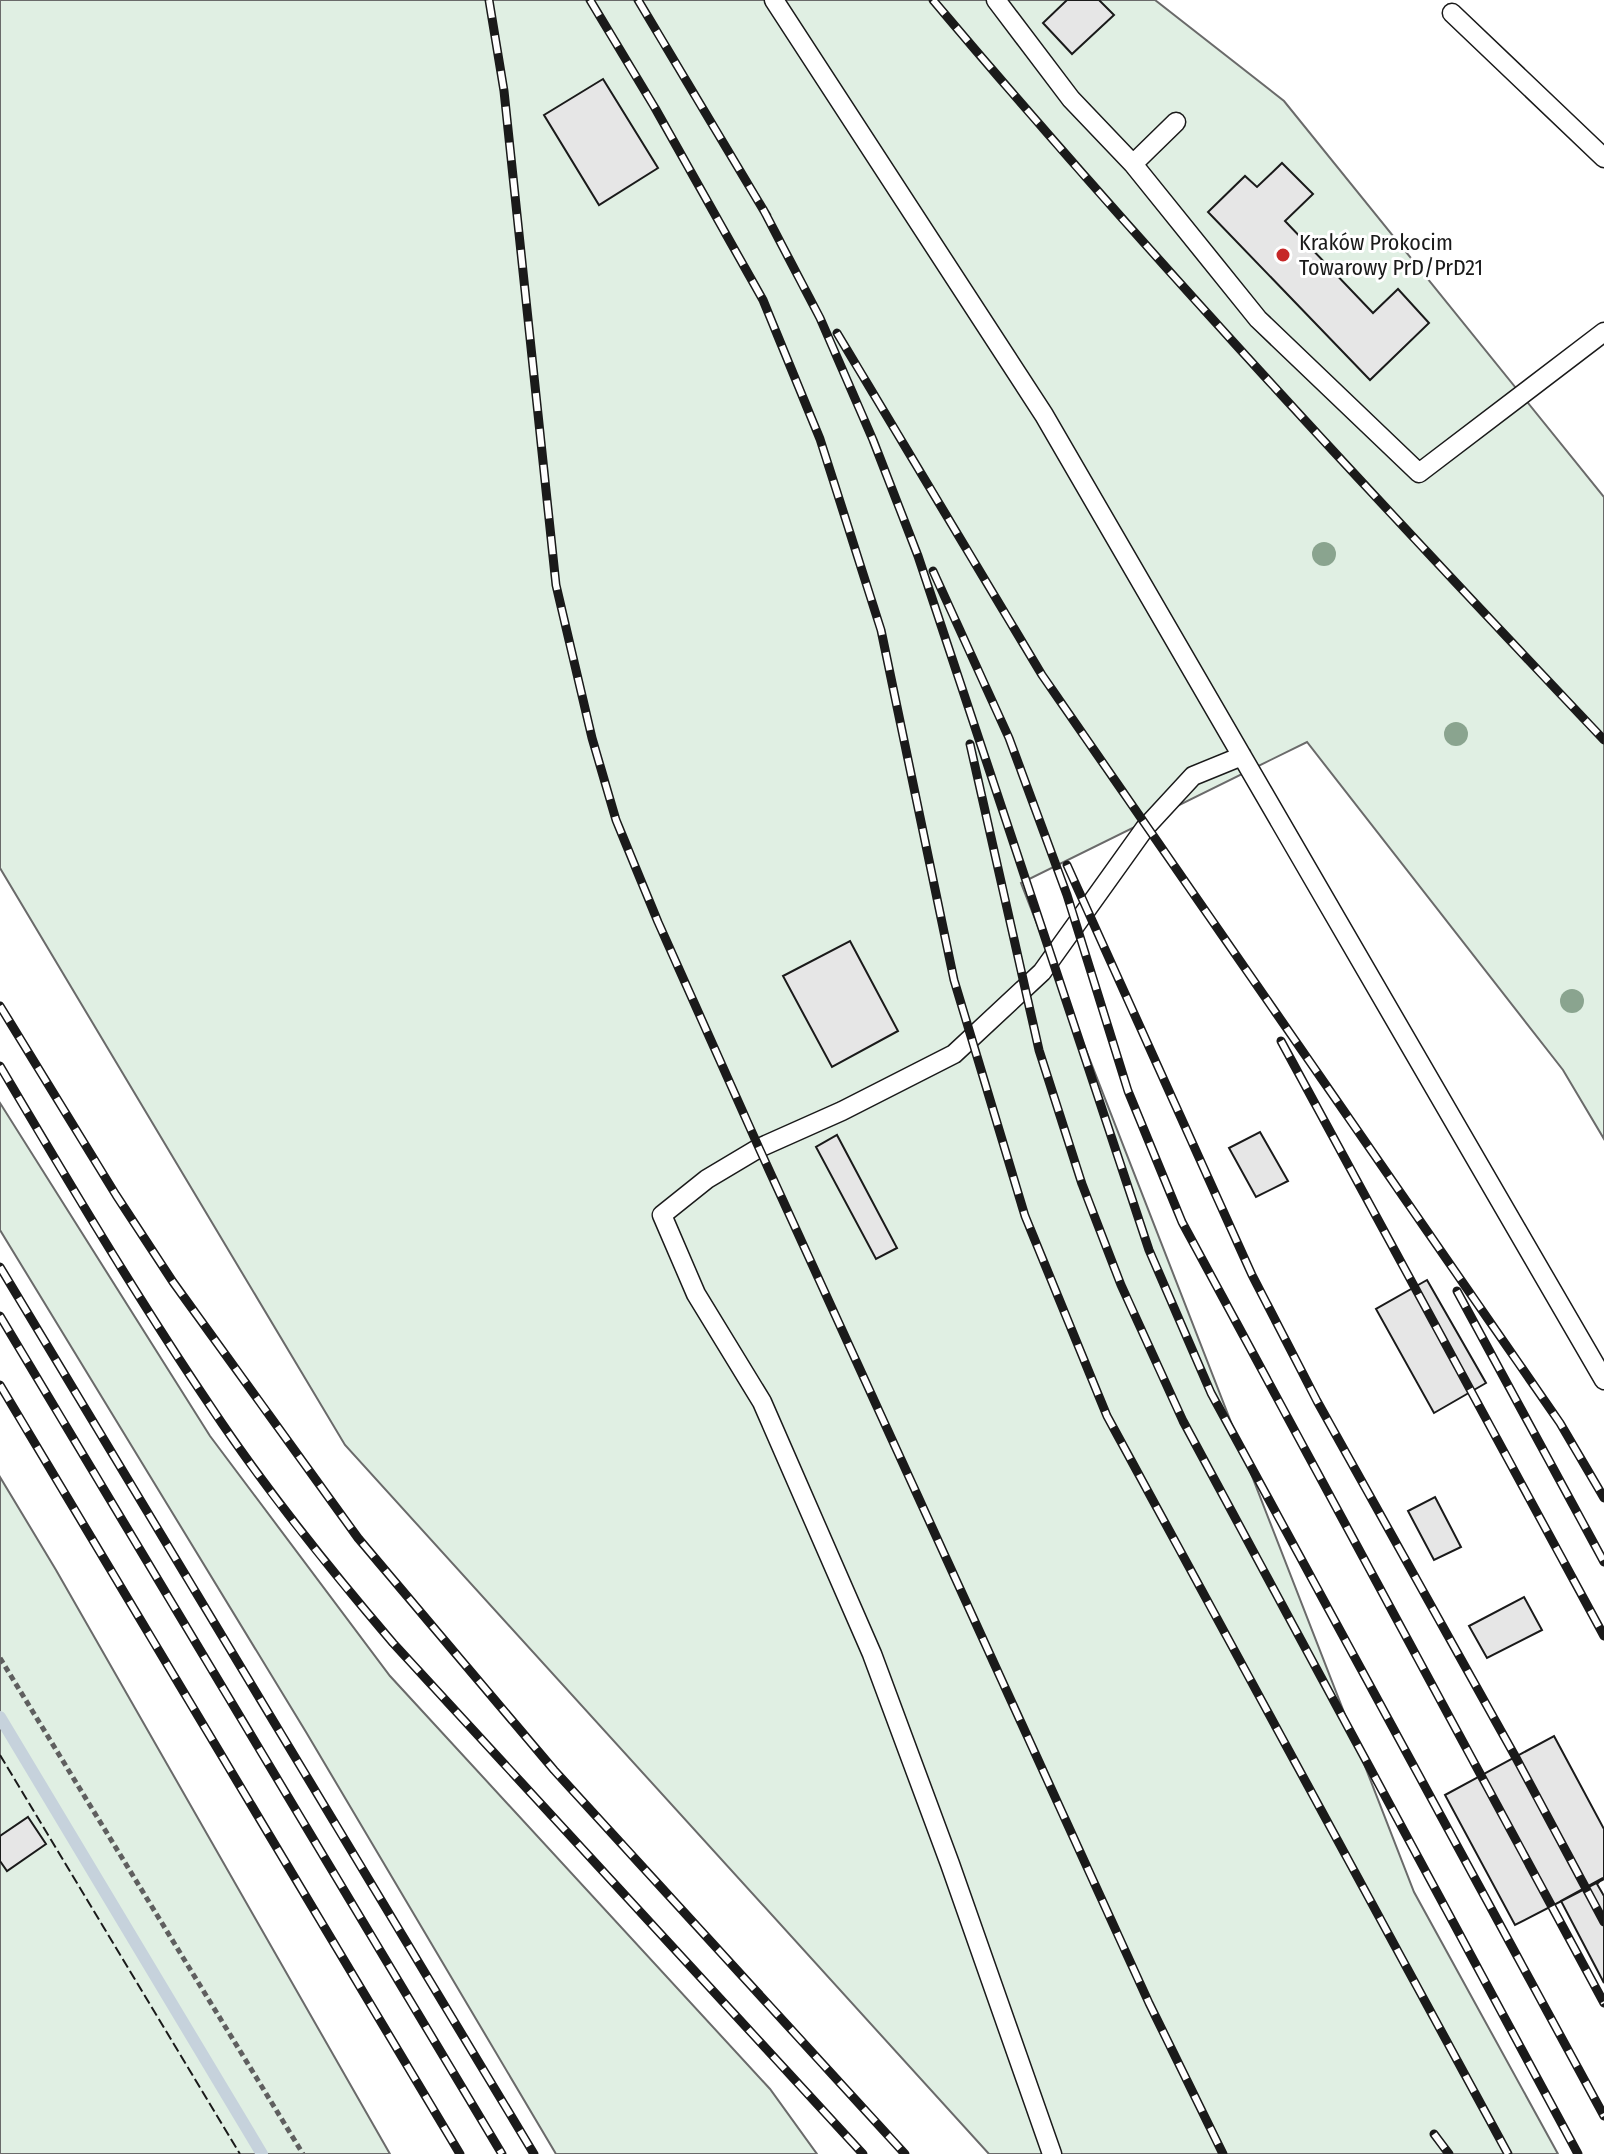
<svg xmlns="http://www.w3.org/2000/svg" width="1604" height="2154" viewBox="0 0 1604 2154" font-family="'Fira Sans Condensed',sans-serif">
<style>
.green{fill:#e0efe3;stroke:#6a6a6a;stroke-width:2}
.lines{fill:none;stroke-linecap:round;stroke-linejoin:round}
.stream{stroke:#c6d2dc;stroke-width:12}
.building{fill:#e6e6e6;stroke:#1a1a1a;stroke-width:2}
.lane-casing{stroke:#1a1a1a;stroke-width:21}
.path{stroke:#5f5f5f;stroke-width:5;stroke-dasharray:6 4;stroke-linecap:butt}
.lane{stroke:#fff;stroke-width:18}
.rail-casing{stroke:#1a1a1a;stroke-width:9}
.rail{stroke:#fff;stroke-width:6;stroke-dasharray:18;stroke-linecap:butt}
.fence{stroke:#1a1a1a;stroke-width:2;stroke-dasharray:10 4;stroke-linecap:butt}
.tree{fill:#8aa48f}
.poi-dot{fill:#c62828;stroke:#fff;stroke-width:3}
.labels{text-anchor:middle;dominant-baseline:central;stroke-width:6;stroke-linejoin:round;paint-order:stroke}
.poi-label{font-size:22px;fill:#1a1a1a;stroke:#fff;text-anchor:start}
</style>
<rect width="100%" height="100%" fill="#fff"/>
<path class="green" d="M 0,0 L 1155,0 L 1284,101 L 1604,497 L 1604,1139 L 1563,1070 L 1307,742 L 1021,883 L 1414,1892 L 1558,2154 L 989,2154 L 345,1445 L 0,868 Z
M 0,1103 L 210,1436 L 390,1676 L 770,2089 L 817,2154 L 556,2154 L 306,1732 L 0,1230 Z
M 0,1477 L 56,1570 L 390,2154 L 0,2154 Z"/>
<g class="lines">
<path class="stream" d="M 0,1717 L 262,2154"/>
</g>
<path class="building" d="M 1067,0 L 1099,0 L 1114,15 L 1072,54 L 1043,23 Z
M 603,79 L 658,168 L 599,205 L 544,115 Z
M 1282,163 L 1313,194 L 1285,221 L 1373,313 L 1398,289 L 1429,323 L 1370,380 L 1208,212 L 1245,176 L 1257,187 Z
M 850,941 L 898,1031 L 832,1067 L 783,976 Z
M 1260,1132 L 1288,1181 L 1256,1197 L 1229,1148 Z
M 837,1135 L 897,1248 L 876,1259 L 816,1147 Z
M 1427,1280 L 1486,1383 L 1434,1413 L 1376,1309 Z
M 1435,1497 L 1461,1547 L 1434,1560 L 1408,1511 Z
M 1524,1597 L 1542,1630 L 1487,1658 L 1469,1626 Z
M 1554,1736 L 1604,1829 L 1604,1879 L 1515,1925 L 1445,1795 Z
M 28,1817 L 46,1844 L 7,1871 L 0,1861 L 0,1836 Z
M 1603,1878 L 1597,1884 L 1604,1896 L 1604,1983 L 1561,1901 Z"/>
<g class="lines">
<g class="lane-casing">
<path id="lane" d="M 774,0 L 1044,415 L 1604,1380
M 996,0 L 1071,99 L 1133,164 L 1176,122
M 1452,13 L 1604,158
M 1133,164 L 1258,319 L 1419,473 L 1604,332
M 1052,2154 L 950,1864 L 872,1654 L 762,1402 L 696,1294 L 662,1215 L 707,1179 L 759,1148 L 842,1111 L 954,1054 L 1042,972 L 1145,828 L 1193,776 L 1242,756"/>
</g>
<path class="path" d="M 0,1658 L 303,2154"/>
<use href="#lane" class="lane"/>
<g class="rail-casing">
<path id="rail" d="M 489,0 L 504,91 L 556,585 L 592,738 L 616,820 L 658,922 L 759,1148 L 1149,2003 L 1223,2154
M 590,0 L 655,108 L 763,300 L 820,439 L 881,630 L 954,980 L 1025,1216 L 1107,1416 L 1508,2154
M 638,0 L 767,216
M 933,0 C 1148,255 1375,498 1604,740
M 763,209 L 820,318 L 873,440 L 918,556 L 1149,1250 L 1211,1393 L 1604,2116
M 837,333 L 1042,675 L 1560,1423 L 1604,1498
M 933,571 L 1009,738 L 1067,895 L 1128,1091 L 1182,1222 L 1604,2003
M 970,744 L 1039,1050 L 1082,1184 L 1121,1285 L 1183,1421 L 1578,2154
M 1067,865 L 1252,1275 L 1317,1401 L 1515,1756 L 1604,1922
M 0,1006 L 116,1195 L 173,1282 L 358,1538 L 554,1770 L 905,2154
M 1281,1041 L 1604,1636
M 0,1066 C 68,1181 136,1296 211,1407 C 266,1490 329,1568 393,1643 L 863,2154
M 0,1267 L 534,2154
M 1457,1291 L 1604,1562
M 0,1316 L 502,2154
M 0,1385 L 460,2154
M 1434,2134 L 1449,2154"/>
</g>
<use href="#rail" class="rail"/>
<path class="fence" d="M 0,1755 L 240,2154"/>
</g>
<g class="tree">
<circle cx="1324" cy="554" r="12"/>
<circle cx="1456" cy="734" r="12"/>
<circle cx="1572" cy="1001" r="12"/>
</g>
<circle class="poi-dot" cx="1283" cy="255" r="8"/>
<g class="labels">
<g class="poi-label">
<text x="1299" y="242">Kraków Prokocim<tspan x="1299" dy="25">Towarowy PrD/PrD21</tspan></text>
</g>
</g>
</svg>
